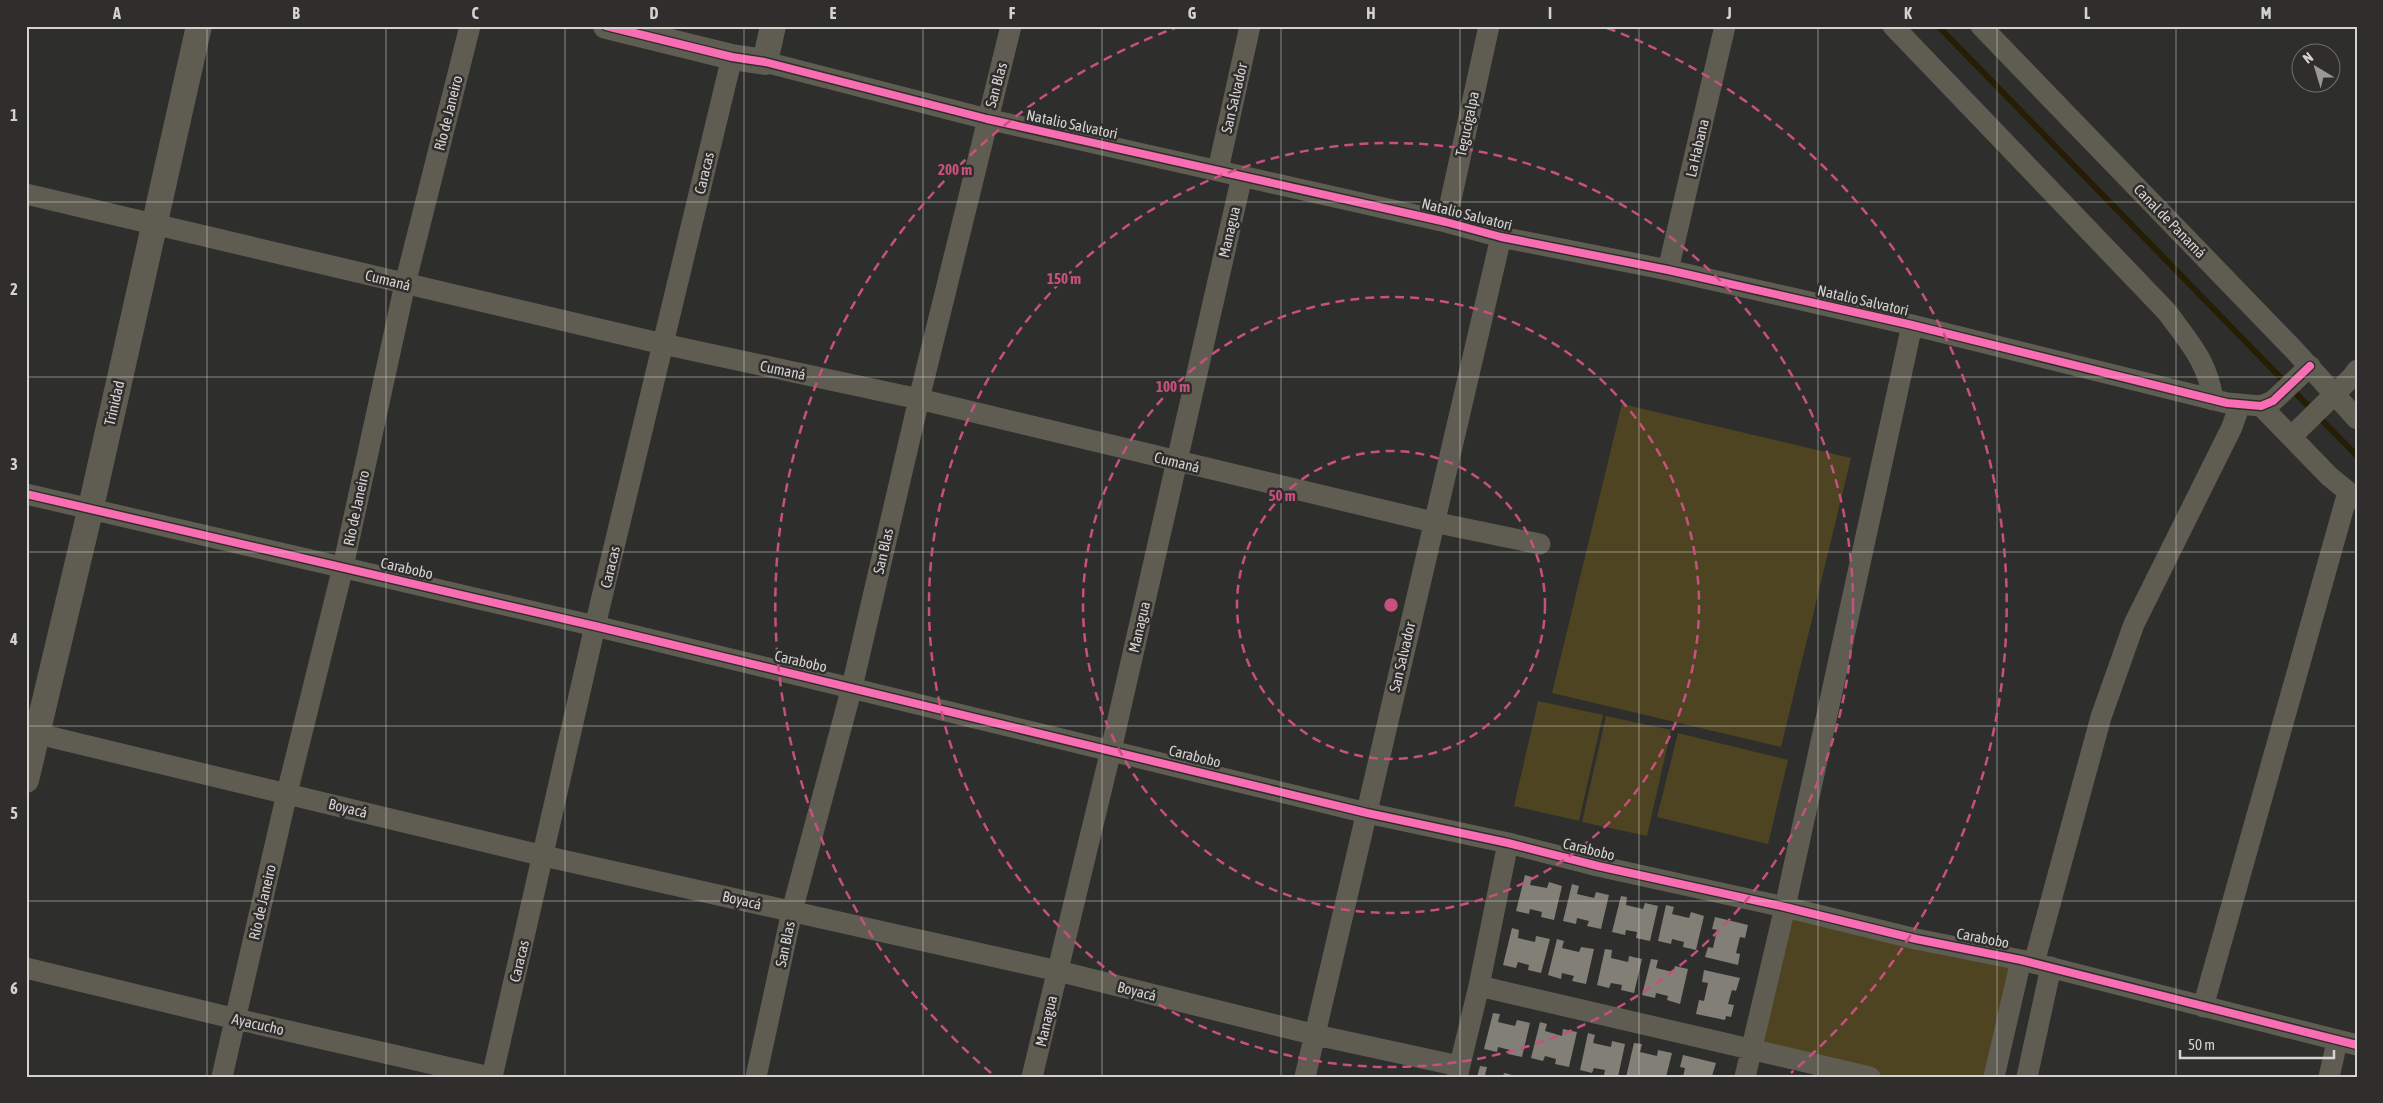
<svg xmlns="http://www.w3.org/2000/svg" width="2383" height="1103" viewBox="0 0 2383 1103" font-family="'Asap Condensed',sans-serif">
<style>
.green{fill:#4e4421}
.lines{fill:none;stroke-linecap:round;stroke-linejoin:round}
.stream{stroke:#251e04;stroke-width:6}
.building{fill:#827f77}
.minor{stroke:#5f5d52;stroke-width:21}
.tertiary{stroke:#5f5d52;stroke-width:26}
.cycleway-casing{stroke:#2f2e2c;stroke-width:11}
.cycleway{stroke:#f96db3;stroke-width:8}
.grid{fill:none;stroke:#d3d3d1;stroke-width:1;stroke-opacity:0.55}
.ring{fill:none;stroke:#c7507e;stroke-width:2.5;stroke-dasharray:9 6}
.labels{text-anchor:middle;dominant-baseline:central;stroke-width:5;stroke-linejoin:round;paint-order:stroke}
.street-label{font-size:15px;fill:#d3d3d1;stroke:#2f2e2c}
.centre{fill:#c7507e;stroke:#2f2e2c;stroke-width:2.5}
.ring-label{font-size:15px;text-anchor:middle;font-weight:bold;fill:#c7507e;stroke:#2f2e2c;stroke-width:5;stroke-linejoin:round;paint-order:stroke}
.neatline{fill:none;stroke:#d3d3d1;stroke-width:2}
.grid-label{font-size:16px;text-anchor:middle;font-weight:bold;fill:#d3d3d1}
</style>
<rect width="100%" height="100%" fill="#2e2e2d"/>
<path class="green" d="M 1622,404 L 1851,458 L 1781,747 L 1552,693 Z
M 1538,701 L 1603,715 L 1579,821 L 1514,806 Z
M 1606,716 L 1671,730 L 1647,836 L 1582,822 Z
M 1678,733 L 1788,760 L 1768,844 L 1657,817 Z
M 1785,907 L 2021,960 L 1994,1077 L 1870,1077 L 1751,1050 Z"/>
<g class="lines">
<path class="stream" d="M 1938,26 L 2357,456"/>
</g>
<path class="building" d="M 1525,875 L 1532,877 L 1530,885 L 1547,888 L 1549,882 L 1562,886 L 1554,920 L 1541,917 L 1542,912 L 1530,909 L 1529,914 L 1516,911 Z
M 1572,884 L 1579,886 L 1577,894 L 1594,898 L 1596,892 L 1609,895 L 1601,929 L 1587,926 L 1589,921 L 1577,918 L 1576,924 L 1563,921 Z
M 1621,896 L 1627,897 L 1626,905 L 1643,909 L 1645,903 L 1658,906 L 1650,941 L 1636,938 L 1637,932 L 1626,930 L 1625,935 L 1612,932 Z
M 1666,905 L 1674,907 L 1672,914 L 1689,918 L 1691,912 L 1704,916 L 1696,950 L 1683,947 L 1684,942 L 1672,939 L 1671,944 L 1658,941 Z
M 1715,917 L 1748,925 L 1745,938 L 1740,937 L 1736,953 L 1740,954 L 1738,965 L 1705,957 L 1708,947 L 1713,948 L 1717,930 L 1712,929 Z
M 1512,928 L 1519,930 L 1518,938 L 1535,942 L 1536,936 L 1550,939 L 1541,973 L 1528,970 L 1529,965 L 1518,962 L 1516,968 L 1503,965 Z
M 1557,939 L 1564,941 L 1562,948 L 1579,952 L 1581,947 L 1594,949 L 1586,984 L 1572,981 L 1574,976 L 1562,973 L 1561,979 L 1548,975 Z
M 1605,949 L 1612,950 L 1611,958 L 1628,962 L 1629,956 L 1642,959 L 1634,993 L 1621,990 L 1622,985 L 1611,983 L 1609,988 L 1597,985 Z
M 1651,959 L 1658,960 L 1656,968 L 1673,972 L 1675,966 L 1688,969 L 1680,1004 L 1667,1000 L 1668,996 L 1656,993 L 1655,998 L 1642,995 Z
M 1704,970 L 1740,978 L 1736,991 L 1732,990 L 1728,1004 L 1734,1005 L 1731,1017 L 1726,1016 L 1725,1020 L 1696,1014 L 1699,1000 L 1704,1001 L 1708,983 L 1702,982 Z
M 1493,1013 L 1500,1014 L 1498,1022 L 1515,1026 L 1517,1020 L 1530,1023 L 1522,1057 L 1508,1054 L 1510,1050 L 1498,1047 L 1497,1052 L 1484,1049 Z
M 1540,1022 L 1547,1024 L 1545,1031 L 1562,1036 L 1563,1029 L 1577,1032 L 1569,1067 L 1555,1064 L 1556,1059 L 1545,1056 L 1543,1061 L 1531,1058 Z
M 1588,1033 L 1595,1035 L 1593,1043 L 1611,1047 L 1612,1041 L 1625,1044 L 1618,1077 L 1604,1075 L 1605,1070 L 1594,1068 L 1592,1073 L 1580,1070 Z
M 1634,1043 L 1642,1044 L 1640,1052 L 1657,1056 L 1658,1050 L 1672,1053 L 1666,1077 L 1626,1077 Z
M 1683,1055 L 1716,1063 L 1712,1076 L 1683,1077 L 1685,1068 L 1680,1067 Z
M 1480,1066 L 1487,1067 L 1485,1075 L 1489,1077 L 1477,1077 Z
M 1504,1073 L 1516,1076 L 1516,1077 L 1503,1077 Z"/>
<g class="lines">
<path class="minor" d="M 1893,26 L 2167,312 C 2189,342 2208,362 2213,400
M 1981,26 L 2295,351 L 2357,419
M 765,62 L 987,119 L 1446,222 L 1501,237 L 1668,270 L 1912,325 L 2227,403 L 2261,406 L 2273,401 L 2310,366
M 1218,170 L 1250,26
M 26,194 L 663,344 L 919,399 L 1433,522 L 1540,544
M 1446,222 L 1489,26
M 1668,270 L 1725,26
M 2261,406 L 2329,476 L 2357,499
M 2291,437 L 2352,377 L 2357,370
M 26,494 L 595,626 L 1367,813 L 1508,843 L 1598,866 L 1785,907 L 1916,939 L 2021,960 L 2357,1045
M 26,731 L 544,856 L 1058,971 L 1316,1035 L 1459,1066
M 2034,963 L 2101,717 L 2134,624 L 2232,427 L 2240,404
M 26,968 L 236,1019 L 490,1077
M 1479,986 L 1870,1077
M 2203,1007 L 2348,492
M 222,1077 L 287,793 L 343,567 L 405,284 L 470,26
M 492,1077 L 595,626 L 732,57
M 756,1077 L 792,911 L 852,687 L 919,399 L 1011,26
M 1032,1077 L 1111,750 L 1242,176
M 1305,1077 L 1501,237
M 1457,1077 L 1479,986 L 1508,843
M 1745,1077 L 1785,907 L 1912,325
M 1994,1077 L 2021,960
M 2027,1077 L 2051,967
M 2329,1077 L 2337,1042"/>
<path class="tertiary" d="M 606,26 L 732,57 L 765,62 L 773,26
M 26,780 L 91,507 L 199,26"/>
<g class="cycleway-casing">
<path id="cycleway" d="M 606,26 L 732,57 L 765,62 L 987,119 L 1446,222 L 1501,237 L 1668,270 L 1912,325 L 2227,403 L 2261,406 L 2273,401 L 2310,366
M 26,494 L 595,626 L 1367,813 L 1508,843 L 1598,866 L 1785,907 L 1916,939 L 2021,960 L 2357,1045"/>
</g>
<use href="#cycleway" class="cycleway"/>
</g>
<path class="grid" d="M 207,26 L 207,1077M 386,26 L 386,1077M 565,26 L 565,1077M 744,26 L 744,1077M 923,26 L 923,1077M 1102,26 L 1102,1077M 1281,26 L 1281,1077M 1460,26 L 1460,1077M 1639,26 L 1639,1077M 1818,26 L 1818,1077M 1997,26 L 1997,1077M 2176,26 L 2176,1077M 26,202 L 2357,202M 26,377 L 2357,377M 26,552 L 2357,552M 26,726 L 2357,726M 26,901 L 2357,901"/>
<g class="ring">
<circle cx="1391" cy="605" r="154"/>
<circle cx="1391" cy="605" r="308"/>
<circle cx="1391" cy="605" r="462"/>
<path d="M991 1073A616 616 0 0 1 1175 28M1607 28A616 616 0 0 1 1791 1073"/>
</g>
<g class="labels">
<g class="street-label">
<text transform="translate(996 85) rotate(-75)">San Blas</text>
<text transform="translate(1234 98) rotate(-77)">San Salvador</text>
<text transform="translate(448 113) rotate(-76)">Río de Janeiro</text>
<text transform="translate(1072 124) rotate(12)">Natalio Salvatori</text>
<text transform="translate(1467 124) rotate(-78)">Tegucigalpa</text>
<text transform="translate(1697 148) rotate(-77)">La Habana</text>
<text transform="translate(704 173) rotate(-77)">Caracas</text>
<text transform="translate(1467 214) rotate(14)">Natalio Salvatori</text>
<text transform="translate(2170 221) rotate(46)">Canal de Panamá</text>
<text transform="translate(1229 232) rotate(-77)">Managua</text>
<text transform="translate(388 280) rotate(14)">Cumaná</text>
<text transform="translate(1863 300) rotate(13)">Natalio Salvatori</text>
<text transform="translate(783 370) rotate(12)">Cumaná</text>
<text transform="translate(114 403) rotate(-77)">Trinidad</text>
<text transform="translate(1177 462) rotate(14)">Cumaná</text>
<text transform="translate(356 508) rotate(-78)">Río de Janeiro</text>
<text transform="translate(883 551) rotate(-77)">San Blas</text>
<text transform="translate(610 567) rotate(-77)">Caracas</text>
<text transform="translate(407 568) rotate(13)">Carabobo</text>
<text transform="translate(1139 627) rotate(-77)">Managua</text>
<text transform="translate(1402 657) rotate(-77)">San Salvador</text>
<text transform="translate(801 661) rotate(13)">Carabobo</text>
<text transform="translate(1195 756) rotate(14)">Carabobo</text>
<text transform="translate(348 808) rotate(14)">Boyacá</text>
<text transform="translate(1589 849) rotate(14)">Carabobo</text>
<text transform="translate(742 900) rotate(13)">Boyacá</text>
<text transform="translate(262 902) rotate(-77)">Río de Janeiro</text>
<text transform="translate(1983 938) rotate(11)">Carabobo</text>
<text transform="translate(785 944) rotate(-78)">San Blas</text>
<text transform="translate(519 961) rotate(-77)">Caracas</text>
<text transform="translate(1137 991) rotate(14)">Boyacá</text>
<text transform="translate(1046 1021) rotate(-77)">Managua</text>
<text transform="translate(258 1024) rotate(13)">Ayacucho</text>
</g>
</g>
<circle cx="1391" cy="605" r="8" class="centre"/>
<g class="ring-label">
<text x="955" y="175">200 m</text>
<text x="1064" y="284">150 m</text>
<text x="1173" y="392">100 m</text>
<text x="1282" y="501">50 m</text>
</g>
<rect width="2383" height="1103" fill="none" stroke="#2f2e2c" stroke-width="55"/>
<g transform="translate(2316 68) rotate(322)"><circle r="24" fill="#2f2e2c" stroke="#71706e"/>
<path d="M0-4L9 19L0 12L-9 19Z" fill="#999998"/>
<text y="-8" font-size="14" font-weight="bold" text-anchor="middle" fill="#d3d3d1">N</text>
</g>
<path d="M2180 1050v8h154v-8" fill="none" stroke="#d3d3d1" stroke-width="2.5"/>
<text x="2188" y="1050" font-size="15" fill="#d3d3d1" stroke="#2f2e2c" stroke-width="4" paint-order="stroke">50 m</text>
<rect x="28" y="28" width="2328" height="1048" class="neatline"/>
<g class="grid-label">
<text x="117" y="19">A</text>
<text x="296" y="19">B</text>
<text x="475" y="19">C</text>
<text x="654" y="19">D</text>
<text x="833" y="19">E</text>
<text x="1012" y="19">F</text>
<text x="1192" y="19">G</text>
<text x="1371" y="19">H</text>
<text x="1550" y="19">I</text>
<text x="1729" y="19">J</text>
<text x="1908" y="19">K</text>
<text x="2087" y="19">L</text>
<text x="2266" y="19">M</text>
<text x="14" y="121">1</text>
<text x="14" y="295">2</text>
<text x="14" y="470">3</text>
<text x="14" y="645">4</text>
<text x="14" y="819">5</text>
<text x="14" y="994">6</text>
</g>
</svg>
